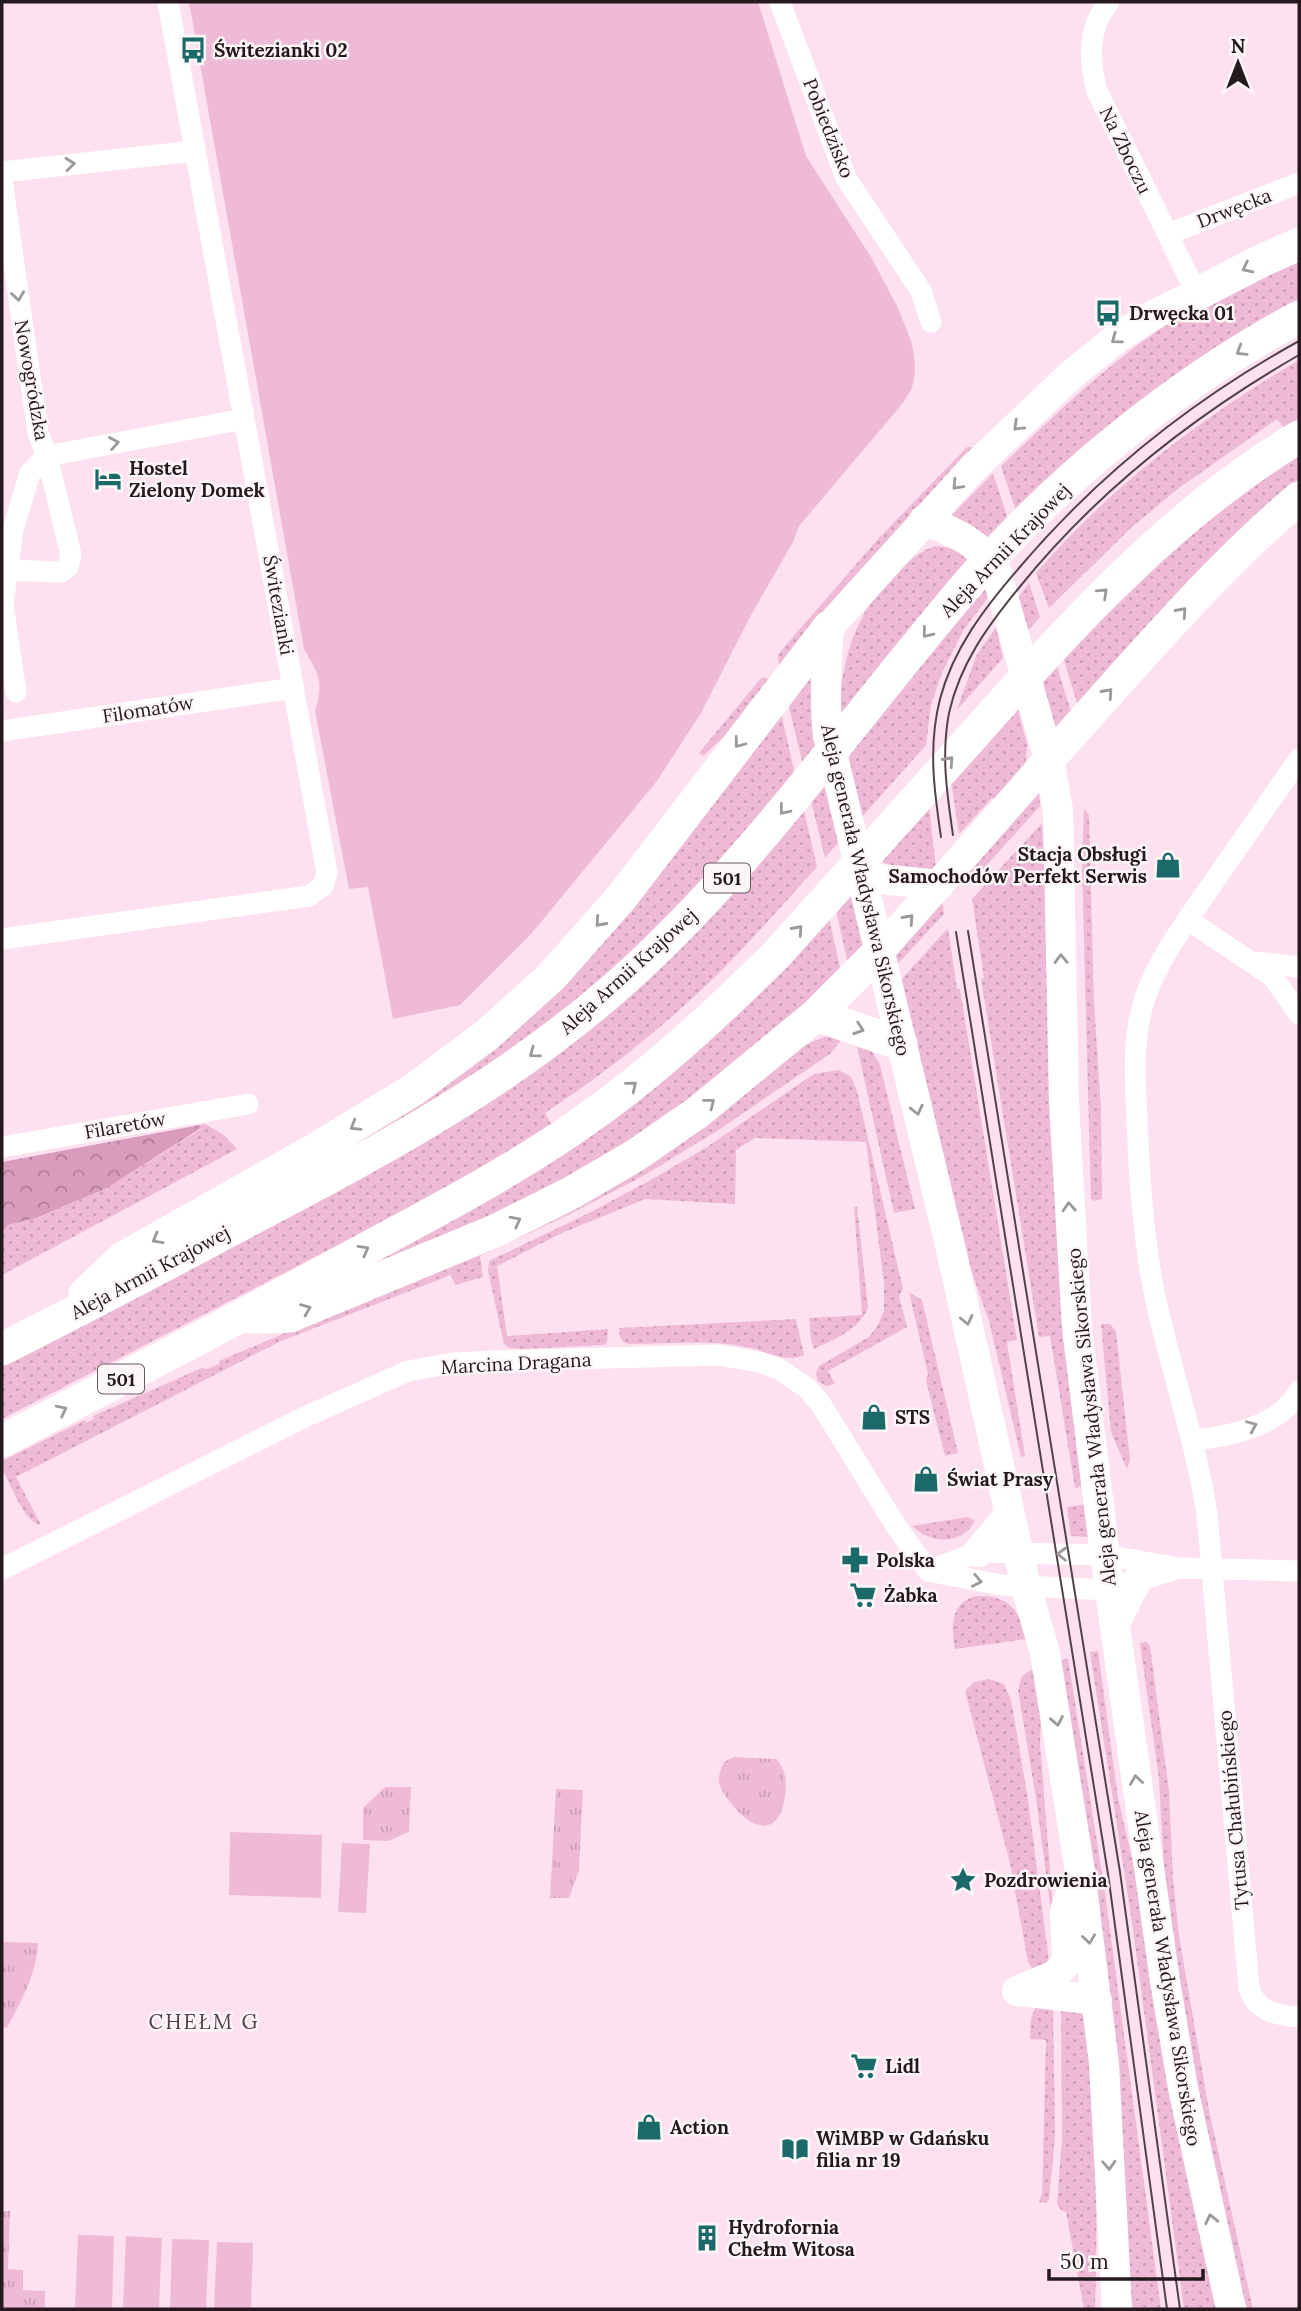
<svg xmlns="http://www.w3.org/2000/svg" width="1301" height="2311" viewBox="0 0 1301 2311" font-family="Lora,serif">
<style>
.grass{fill:url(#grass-dots)}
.forest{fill:url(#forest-crowns)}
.park{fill:url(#park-tufts)}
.garden{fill:#efbad6}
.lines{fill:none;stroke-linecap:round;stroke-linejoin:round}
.street{stroke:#fff;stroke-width:21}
.secondary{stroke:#fff;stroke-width:30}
.primary{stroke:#fff;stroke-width:33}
.tram{stroke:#52434b;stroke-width:2}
.oneway{stroke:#9d989a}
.labels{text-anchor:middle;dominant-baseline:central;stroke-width:5;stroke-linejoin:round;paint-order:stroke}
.shield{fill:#fdf6f9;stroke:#665b60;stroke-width:2}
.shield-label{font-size:18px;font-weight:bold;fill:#25191f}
.poi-label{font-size:19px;font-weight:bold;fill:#25191f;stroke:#fdf6f9;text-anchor:start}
.street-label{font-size:19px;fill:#25191f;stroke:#fdf6f9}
.neighbourhood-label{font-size:21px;letter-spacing:2px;fill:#583c4a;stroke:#fdf6f9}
</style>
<defs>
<pattern id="grass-dots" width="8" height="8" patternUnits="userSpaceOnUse" patternTransform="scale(1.75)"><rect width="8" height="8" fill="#efbad6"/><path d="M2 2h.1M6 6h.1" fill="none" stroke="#cd9fb7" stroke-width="1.8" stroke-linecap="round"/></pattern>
<pattern id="forest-crowns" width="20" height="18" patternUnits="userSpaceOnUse" patternTransform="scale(1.75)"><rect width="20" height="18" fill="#d99cbc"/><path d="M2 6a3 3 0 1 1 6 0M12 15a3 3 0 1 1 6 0" fill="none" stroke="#b07e98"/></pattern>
<pattern id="park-tufts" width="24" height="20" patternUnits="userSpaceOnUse" patternTransform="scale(1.75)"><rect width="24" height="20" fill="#efbad6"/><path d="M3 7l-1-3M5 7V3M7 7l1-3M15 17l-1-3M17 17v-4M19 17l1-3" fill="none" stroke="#cd9fb7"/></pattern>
</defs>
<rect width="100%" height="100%" fill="#fee1f0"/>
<path class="grass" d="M 1299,251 L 1299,300 L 1253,325 L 1016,511 L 1001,466 C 1057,413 1112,359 1177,318 C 1216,293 1259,273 1299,251 Z
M 1299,360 L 1299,419 L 1284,428 L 1277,419 L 1179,488 L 1133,526 L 1049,608 L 1036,573 C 1110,487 1202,417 1299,360 Z
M 967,447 L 978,448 L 779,668 L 778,655 L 785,646 L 878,539 Z
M 1299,453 L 1299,479 L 1255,517 L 1080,705 L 1077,703 L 1063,657 L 1189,535 Z
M 993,473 L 1008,519 L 989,539 L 947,520 Z
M 935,546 L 951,548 L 971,558 L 839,719 C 841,661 853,615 896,573 C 908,562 919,551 935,546 Z
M 1029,583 L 1040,617 L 1026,633 L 1017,599 Z
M 986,585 L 989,596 L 963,631 L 941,675 L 931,705 L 926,745 L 862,817 L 846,757 Z
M 996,627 L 1003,658 L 957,710 L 976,656 Z
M 816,663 L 817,748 L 803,765 L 788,703 Z
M 1056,663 L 1071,712 L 1054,736 L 1038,683 Z
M 762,677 L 770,679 L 730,731 L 703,756 L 699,753 Z
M 1017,706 L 1027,744 L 1026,762 L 996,801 L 992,798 L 959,834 L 951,781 Z
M 780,708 L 795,774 L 672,914 L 589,991 L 461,1085 L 306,1175 L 421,1100 Z
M 826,782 L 839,842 L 825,858 L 811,801 Z
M 1039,791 L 1040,806 L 970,884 L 968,870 Z
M 929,806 L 936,868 C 919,876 895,873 881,860 Z
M 1084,809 L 1089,815 L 1094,1003 L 1101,1108 L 1102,1199 L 1094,1201 L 1091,1199 L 1090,1167 L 1082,865 Z
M 804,810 L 817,867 C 785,902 753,939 719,973 C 666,1025 607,1072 545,1113 L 552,1125 L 495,1161 L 338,1245 L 2,1419 L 2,1363 L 376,1169 Z
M 1042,823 L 1084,1486 L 1075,1488 L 1050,1336 L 1039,1337 L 981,979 L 984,978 L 972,899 Z
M 852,892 L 865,949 L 848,964 L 836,910 Z
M 942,900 L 944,914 L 896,966 L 893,956 Z
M 829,918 L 841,972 L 822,992 L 654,1127 L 543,1193 L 335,1280 L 435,1228 Z
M 948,928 L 957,989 L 960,989 L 1017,1340 L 1007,1342 L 1025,1456 L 1021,1457 L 989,1321 L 960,1239 L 899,982 Z
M 829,1035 L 845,1035 L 830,1054 L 717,1131 L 643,1176 L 568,1215 L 480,1256 L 483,1277 L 455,1285 L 451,1275 L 281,1341 L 16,1477 L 41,1525 C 24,1523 10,1483 2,1468 L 2,1461 L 85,1420 L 86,1423 L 94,1419 L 93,1416 L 204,1367 L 205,1370 L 219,1364 L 219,1361 L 292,1330 L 805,1045 Z
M 857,1047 L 871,1050 L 880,1065 L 915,1209 L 894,1213 Z
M 839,1070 L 851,1077 L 857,1091 L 903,1289 L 899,1296 L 907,1327 L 828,1371 L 835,1384 L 826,1386 L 818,1381 L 816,1373 L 819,1366 L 869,1337 L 878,1325 L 884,1311 L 884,1284 L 866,1142 L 755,1138 L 736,1150 L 735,1204 L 645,1199 L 562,1233 L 497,1266 L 507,1336 L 608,1329 L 607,1342 L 604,1345 L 523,1349 L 510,1348 L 504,1344 L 488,1271 L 489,1261 L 589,1213 L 656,1177 L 707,1147 L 814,1074 Z
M 205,1124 L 224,1135 L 237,1149 L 2,1275 L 2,1233 L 8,1225 L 36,1218 L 107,1188 L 201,1129 L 200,1125 Z
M 854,1207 L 857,1207 L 868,1307 C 860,1330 834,1339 814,1349 C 809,1338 811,1329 809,1318 L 862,1315 Z
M 909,1292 L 922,1300 L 958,1453 L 945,1456 L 926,1381 L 928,1374 Z
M 796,1319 L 804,1355 C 785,1364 765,1350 746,1347 C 708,1339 668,1344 629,1344 L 623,1342 L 620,1337 L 619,1328 Z
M 1101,1324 L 1110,1324 L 1116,1331 L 1130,1460 L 1127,1469 L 1111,1432 Z
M 1086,1504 L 1090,1537 L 1071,1536 L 1067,1507 Z
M 968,1517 L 975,1521 C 961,1546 931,1544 912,1526 Z
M 976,1596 C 1009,1595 1019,1609 1027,1639 L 955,1649 C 951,1628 950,1603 976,1596 Z
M 1147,1642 L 1150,1646 L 1169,1791 L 1173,1878 L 1179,1936 L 1209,2110 L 1253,2309 L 1248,2309 L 1240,2290 L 1192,2069 L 1164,1869 L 1159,1779 L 1140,1643 Z
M 1098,1651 L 1118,1798 L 1139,1889 L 1219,2309 L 1184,2309 L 1132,1922 L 1090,1652 Z
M 1068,1658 L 1105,1893 L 1161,2309 L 1133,2309 L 1128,2279 L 1080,1782 L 1069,1710 L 1058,1661 Z
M 1034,1668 L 1041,1716 L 1040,1743 L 1057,1958 L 1036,1798 L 1018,1690 L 1022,1676 Z
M 989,1679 L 1004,1684 L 1011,1700 L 1028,1799 L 1050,1969 L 1034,1971 L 1028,1962 L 1010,1863 L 965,1691 L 974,1682 Z
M 1053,2001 L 1055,2137 L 1049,2200 L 1046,2203 L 1039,2202 L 1042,2194 L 1046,2040 L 1030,2039 L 1031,2019 L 1036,2005 Z
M 1061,2002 L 1085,2013 C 1097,2111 1098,2210 1095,2309 L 1084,2309 L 1066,2212 L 1061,2210 L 1057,2204 L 1062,2138 Z"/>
<path class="forest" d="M 200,1125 L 201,1128 L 107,1188 L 36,1218 L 8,1225 L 2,1233 L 2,1162 Z"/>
<path class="park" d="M 734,1757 L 777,1759 C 786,1772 787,1781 785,1796 C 779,1839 751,1830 730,1802 C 726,1797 721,1790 719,1783 C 718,1776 721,1768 724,1762 Z
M 385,1787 L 411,1787 L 409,1832 L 388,1841 L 363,1840 L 363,1808 Z
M 556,1789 L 583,1790 L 579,1870 L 569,1898 L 550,1898 Z
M 2,1942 L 38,1943 C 37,1973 21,2002 7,2028 L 2,2027 Z
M 2,2211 L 10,2211 L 8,2269 L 23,2270 L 23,2290 L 45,2291 L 45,2309 L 2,2309 Z"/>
<path class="garden" d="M 189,2 L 758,2 L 806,156 L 871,257 L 898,308 L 911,341 L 914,355 L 915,373 L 912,388 L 903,403 L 799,526 L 793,542 L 751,615 L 701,713 L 657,781 L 532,933 L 460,1005 L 393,1019 L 368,887 L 349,889 L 315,711 C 324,681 319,675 304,649 Z
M 230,1832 L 322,1835 L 321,1898 L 229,1895 Z
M 342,1843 L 370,1844 L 366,1913 L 338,1912 Z
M 78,2235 L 114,2236 L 112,2309 L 75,2309 Z
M 126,2236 L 162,2238 L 159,2309 L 123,2309 Z
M 172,2239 L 209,2240 L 206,2309 L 170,2309 Z
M 217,2242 L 253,2243 L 251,2309 L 214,2309 Z"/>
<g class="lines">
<path class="street" d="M 780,2 L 846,178 L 921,291 L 931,322
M 1109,2 C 1087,28 1089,60 1097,91 L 1197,294
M 2,172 L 195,151
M 2,180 L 38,433 L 47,456 L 71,555 L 68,567 L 61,572 L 8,570
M 1168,234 L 1299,183
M 16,692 L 3,605 L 13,529 L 30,473 L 47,456 L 244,419
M 2,731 L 294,688
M 1299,759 C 1268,804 1237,848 1206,893 C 1184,925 1157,961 1145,998 C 1132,1037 1135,1079 1137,1119 C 1139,1176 1143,1236 1154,1292 C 1170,1367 1195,1438 1207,1514 L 1249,1988 C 1256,2012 1277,2015 1299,2017
M 1188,920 L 1272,976 L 1299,1014
M 2,939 L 309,896 L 323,886 L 327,873 L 168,2
M 1256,962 L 1299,967
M 2,1147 L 248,1104
M 1192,1440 C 1230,1437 1280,1426 1299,1391
M 2,1569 L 307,1416 L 408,1371 L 454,1363 L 495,1361 L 718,1355 L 759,1362 L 779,1369 L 807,1388 L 820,1403 L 896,1526 L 928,1571 L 1002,1585 L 1110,1590 L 1179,1568
M 928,1571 L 978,1552 L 1105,1555 L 1179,1568 L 1299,1571"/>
<path class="secondary" d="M 924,520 C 956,533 978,541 996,571 L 1049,759 L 1058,810 L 1064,1103 L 1077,1328 L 1105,1555 L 1165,1981 L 1183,2088 L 1231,2309
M 861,877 L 939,885
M 879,952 L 1049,759
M 978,1552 L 1010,1514
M 1115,1623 L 1136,1582
M 1017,1991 L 1055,1975 L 1067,1962 L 1065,1910 L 1076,1881
M 1020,1991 L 1097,2000
M 1117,2309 L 1104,2063 L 1080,1871 L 1045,1653 L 1026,1587 L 952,1254 L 828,736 C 824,700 826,663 829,627 L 972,469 L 1071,375 L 1117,338 L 1151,316 L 1197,294"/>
<path class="primary" d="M 1197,294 L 1261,261 L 1299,244
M 1049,759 C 1130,670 1207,576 1299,498
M 816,1015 L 901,1044
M 85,1294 L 123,1258 L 316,1149 L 413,1090 L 487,1035 L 552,976 L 621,898 L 829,627
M 252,1317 L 290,1316 L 495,1231 L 571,1193 L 636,1155 L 698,1112 L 816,1015 L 879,952
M 2,1349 C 85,1307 167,1264 249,1220 C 396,1143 534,1069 655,951 C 768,842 859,712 961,592 C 1051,485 1176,383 1299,317
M 2,1441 C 122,1379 243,1316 362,1251 C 435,1212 509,1173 577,1126 C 650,1076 714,1016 777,954 C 844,879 911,804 979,729 C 1075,621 1174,512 1299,437"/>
<path class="tram" d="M 953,835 C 947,794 941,755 949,713 C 960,664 987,627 1018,589 C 1095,493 1193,416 1299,355
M 941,837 C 934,790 928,746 940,699 C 953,649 985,607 1019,568 C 1097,476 1194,399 1299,341
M 968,931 L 1120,1872 L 1180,2309
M 956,932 L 1108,1874 L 1167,2309"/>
</g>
<defs><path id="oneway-chevron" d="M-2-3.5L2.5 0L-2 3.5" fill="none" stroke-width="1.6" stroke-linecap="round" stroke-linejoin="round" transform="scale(1.75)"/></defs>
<g class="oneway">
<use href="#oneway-chevron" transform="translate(70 164) rotate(-6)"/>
<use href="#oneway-chevron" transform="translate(1247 268) rotate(153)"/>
<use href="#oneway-chevron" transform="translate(18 296) rotate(82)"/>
<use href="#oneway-chevron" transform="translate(1116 339) rotate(144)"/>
<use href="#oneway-chevron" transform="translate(1241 351) rotate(148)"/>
<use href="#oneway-chevron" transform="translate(1018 426) rotate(136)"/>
<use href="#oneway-chevron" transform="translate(114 443) rotate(-10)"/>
<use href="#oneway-chevron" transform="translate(957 485) rotate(133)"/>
<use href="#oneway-chevron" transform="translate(1103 593) rotate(-43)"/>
<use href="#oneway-chevron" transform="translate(1182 612) rotate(-48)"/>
<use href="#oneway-chevron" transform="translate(927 633) rotate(129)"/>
<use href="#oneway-chevron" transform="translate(1108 693) rotate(-48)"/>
<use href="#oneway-chevron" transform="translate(739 743) rotate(127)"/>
<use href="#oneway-chevron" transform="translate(949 761) rotate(-48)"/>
<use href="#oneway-chevron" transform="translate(784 810) rotate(129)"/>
<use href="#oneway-chevron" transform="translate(909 919) rotate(-48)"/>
<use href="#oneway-chevron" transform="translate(600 922) rotate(132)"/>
<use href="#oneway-chevron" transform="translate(798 930) rotate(-48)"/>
<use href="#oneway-chevron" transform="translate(1061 959) rotate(-91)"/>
<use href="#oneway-chevron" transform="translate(859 1029) rotate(19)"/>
<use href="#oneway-chevron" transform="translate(534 1053) rotate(143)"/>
<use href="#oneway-chevron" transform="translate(632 1086) rotate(-39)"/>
<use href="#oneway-chevron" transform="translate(710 1103) rotate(-38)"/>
<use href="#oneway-chevron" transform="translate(917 1110) rotate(76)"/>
<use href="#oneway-chevron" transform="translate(355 1126) rotate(149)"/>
<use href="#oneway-chevron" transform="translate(1069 1207) rotate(-93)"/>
<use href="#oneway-chevron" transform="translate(516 1221) rotate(-27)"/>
<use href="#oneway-chevron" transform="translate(157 1239) rotate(151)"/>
<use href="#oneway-chevron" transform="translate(364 1250) rotate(-29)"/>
<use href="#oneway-chevron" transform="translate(306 1309) rotate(-22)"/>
<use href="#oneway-chevron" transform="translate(967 1320) rotate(77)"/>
<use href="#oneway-chevron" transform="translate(62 1410) rotate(-27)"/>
<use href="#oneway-chevron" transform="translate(1252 1426) rotate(-23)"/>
<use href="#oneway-chevron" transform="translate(1062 1554) rotate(-178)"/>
<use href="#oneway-chevron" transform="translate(977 1581) rotate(11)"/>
<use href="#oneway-chevron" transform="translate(1057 1721) rotate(80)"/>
<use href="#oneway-chevron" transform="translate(1136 1780) rotate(-98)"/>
<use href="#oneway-chevron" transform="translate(1089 1939) rotate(82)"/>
<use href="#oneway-chevron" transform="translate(1109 2165) rotate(87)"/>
<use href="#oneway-chevron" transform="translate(1211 2219) rotate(-102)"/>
</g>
<defs>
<g id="bus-bare" transform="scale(2.1)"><path d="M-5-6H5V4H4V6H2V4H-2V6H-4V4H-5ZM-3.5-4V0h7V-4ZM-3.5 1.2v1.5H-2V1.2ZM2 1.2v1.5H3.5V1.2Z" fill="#1c696a" stroke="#fdf6f9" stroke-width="2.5" paint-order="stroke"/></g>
<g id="hotel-bare" transform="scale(2.1)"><path d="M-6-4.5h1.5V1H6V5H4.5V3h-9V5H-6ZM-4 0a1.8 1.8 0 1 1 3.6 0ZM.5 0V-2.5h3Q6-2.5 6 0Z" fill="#1c696a" stroke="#fdf6f9" stroke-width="2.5" paint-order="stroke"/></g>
<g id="shop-bare" transform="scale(2.1)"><path d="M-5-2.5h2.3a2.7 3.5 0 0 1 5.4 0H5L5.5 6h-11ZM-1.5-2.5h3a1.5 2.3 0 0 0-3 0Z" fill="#1c696a" stroke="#fdf6f9" stroke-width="2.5" paint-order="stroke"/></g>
<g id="pharmacy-bare" transform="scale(2.1)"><path d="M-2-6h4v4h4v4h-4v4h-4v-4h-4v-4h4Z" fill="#1c696a" stroke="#fdf6f9" stroke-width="2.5" paint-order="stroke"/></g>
<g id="supermarket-bare" transform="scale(2.1)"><path d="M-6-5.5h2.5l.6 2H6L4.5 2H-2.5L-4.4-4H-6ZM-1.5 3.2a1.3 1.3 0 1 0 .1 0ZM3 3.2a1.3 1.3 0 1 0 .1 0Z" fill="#1c696a" stroke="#fdf6f9" stroke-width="2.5" paint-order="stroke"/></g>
<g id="sight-bare" transform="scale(2.1)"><path d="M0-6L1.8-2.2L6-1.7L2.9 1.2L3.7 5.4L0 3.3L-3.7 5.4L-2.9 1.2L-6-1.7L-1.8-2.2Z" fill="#1c696a" stroke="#fdf6f9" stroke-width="2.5" paint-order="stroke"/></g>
<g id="library-bare" transform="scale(2.1)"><path d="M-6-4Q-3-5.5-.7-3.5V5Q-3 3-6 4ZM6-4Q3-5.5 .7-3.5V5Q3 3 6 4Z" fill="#1c696a" stroke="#fdf6f9" stroke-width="2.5" paint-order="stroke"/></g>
<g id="building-bare" transform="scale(2.1)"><path d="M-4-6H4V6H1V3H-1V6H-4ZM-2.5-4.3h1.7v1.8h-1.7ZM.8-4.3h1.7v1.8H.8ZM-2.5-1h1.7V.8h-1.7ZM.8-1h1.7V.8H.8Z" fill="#1c696a" stroke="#fdf6f9" stroke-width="2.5" paint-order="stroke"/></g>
</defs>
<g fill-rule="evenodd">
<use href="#bus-bare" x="193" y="50"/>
<use href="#bus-bare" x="1108" y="313"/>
<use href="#hotel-bare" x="108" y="479"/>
<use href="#shop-bare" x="1168" y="865"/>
<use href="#shop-bare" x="874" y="1417"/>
<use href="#shop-bare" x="926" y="1479"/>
<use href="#pharmacy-bare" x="855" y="1560"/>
<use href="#supermarket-bare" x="863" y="1595"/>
<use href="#sight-bare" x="963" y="1880"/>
<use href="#supermarket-bare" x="864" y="2066"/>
<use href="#shop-bare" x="649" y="2127"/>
<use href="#library-bare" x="795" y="2149"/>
<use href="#building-bare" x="707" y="2238"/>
</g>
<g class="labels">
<g class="shield">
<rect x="704" y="863.5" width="46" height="29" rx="5"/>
<rect x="98" y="1364.5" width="46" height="29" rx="5"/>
</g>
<g class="shield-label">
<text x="727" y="878">501</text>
<text x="121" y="1379">501</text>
</g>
<g class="poi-label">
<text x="214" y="50">Świtezianki 02</text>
<text x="1129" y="313">Drwęcka 01</text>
<text x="129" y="468">Hostel<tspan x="129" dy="22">Zielony Domek</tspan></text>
<text x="1147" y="854" text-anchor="end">Stacja Obsługi<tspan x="1147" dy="22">Samochodów Perfekt Serwis</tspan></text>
<text x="895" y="1417">STS</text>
<text x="947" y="1479">Świat Prasy</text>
<text x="876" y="1560">Polska</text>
<text x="884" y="1595">Żabka</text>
<text x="984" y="1880">Pozdrowienia</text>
<text x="885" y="2066">Lidl</text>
<text x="670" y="2127">Action</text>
<text x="816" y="2138">WiMBP w Gdańsku<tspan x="816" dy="22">filia nr 19</tspan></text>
<text x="728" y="2227">Hydrofornia<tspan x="728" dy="22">Chełm Witosa</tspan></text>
</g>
<g class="street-label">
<text transform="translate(829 128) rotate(68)">Pobiedzisko</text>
<text transform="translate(1126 150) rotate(64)">Na Zboczu</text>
<text transform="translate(1234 208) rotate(-21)">Drwęcka</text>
<text transform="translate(32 380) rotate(80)">Nowogródzka</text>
<text transform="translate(1005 550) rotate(-46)">Aleja Armii Krajowej</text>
<text transform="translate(279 605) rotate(80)">Świtezianki</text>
<text transform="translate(148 709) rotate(-9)">Filomatów</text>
<text transform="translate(866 890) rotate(77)">Aleja generała Władysława Sikorskiego</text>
<text transform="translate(628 971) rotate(-42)">Aleja Armii Krajowej</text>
<text transform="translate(125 1125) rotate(-10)">Filaretów</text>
<text transform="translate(150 1272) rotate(-28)">Aleja Armii Krajowej</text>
<text transform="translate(516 1363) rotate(-3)">Marcina Dragana</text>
<text transform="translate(1091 1417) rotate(-96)">Aleja generała Władysława Sikorskiego</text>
<text transform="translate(1233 1810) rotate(-95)">Tytusa Chałubińskiego</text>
<text transform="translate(1168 1978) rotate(81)">Aleja generała Władysława Sikorskiego</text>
</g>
<g class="neighbourhood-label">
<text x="204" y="2021">CHEŁM G</text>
</g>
</g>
<rect width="1301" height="2311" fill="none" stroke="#25191f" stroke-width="7"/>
<g transform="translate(1238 63)" stroke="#fdf6f9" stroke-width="5" paint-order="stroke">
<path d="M0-5L12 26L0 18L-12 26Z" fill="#25191f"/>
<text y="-10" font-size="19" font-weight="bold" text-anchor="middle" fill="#25191f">N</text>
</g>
<path d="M1049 2269v10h154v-10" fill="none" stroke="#25191f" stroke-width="3.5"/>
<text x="1060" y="2269" font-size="21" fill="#25191f" stroke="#fdf6f9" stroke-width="5" paint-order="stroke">50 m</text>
</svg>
